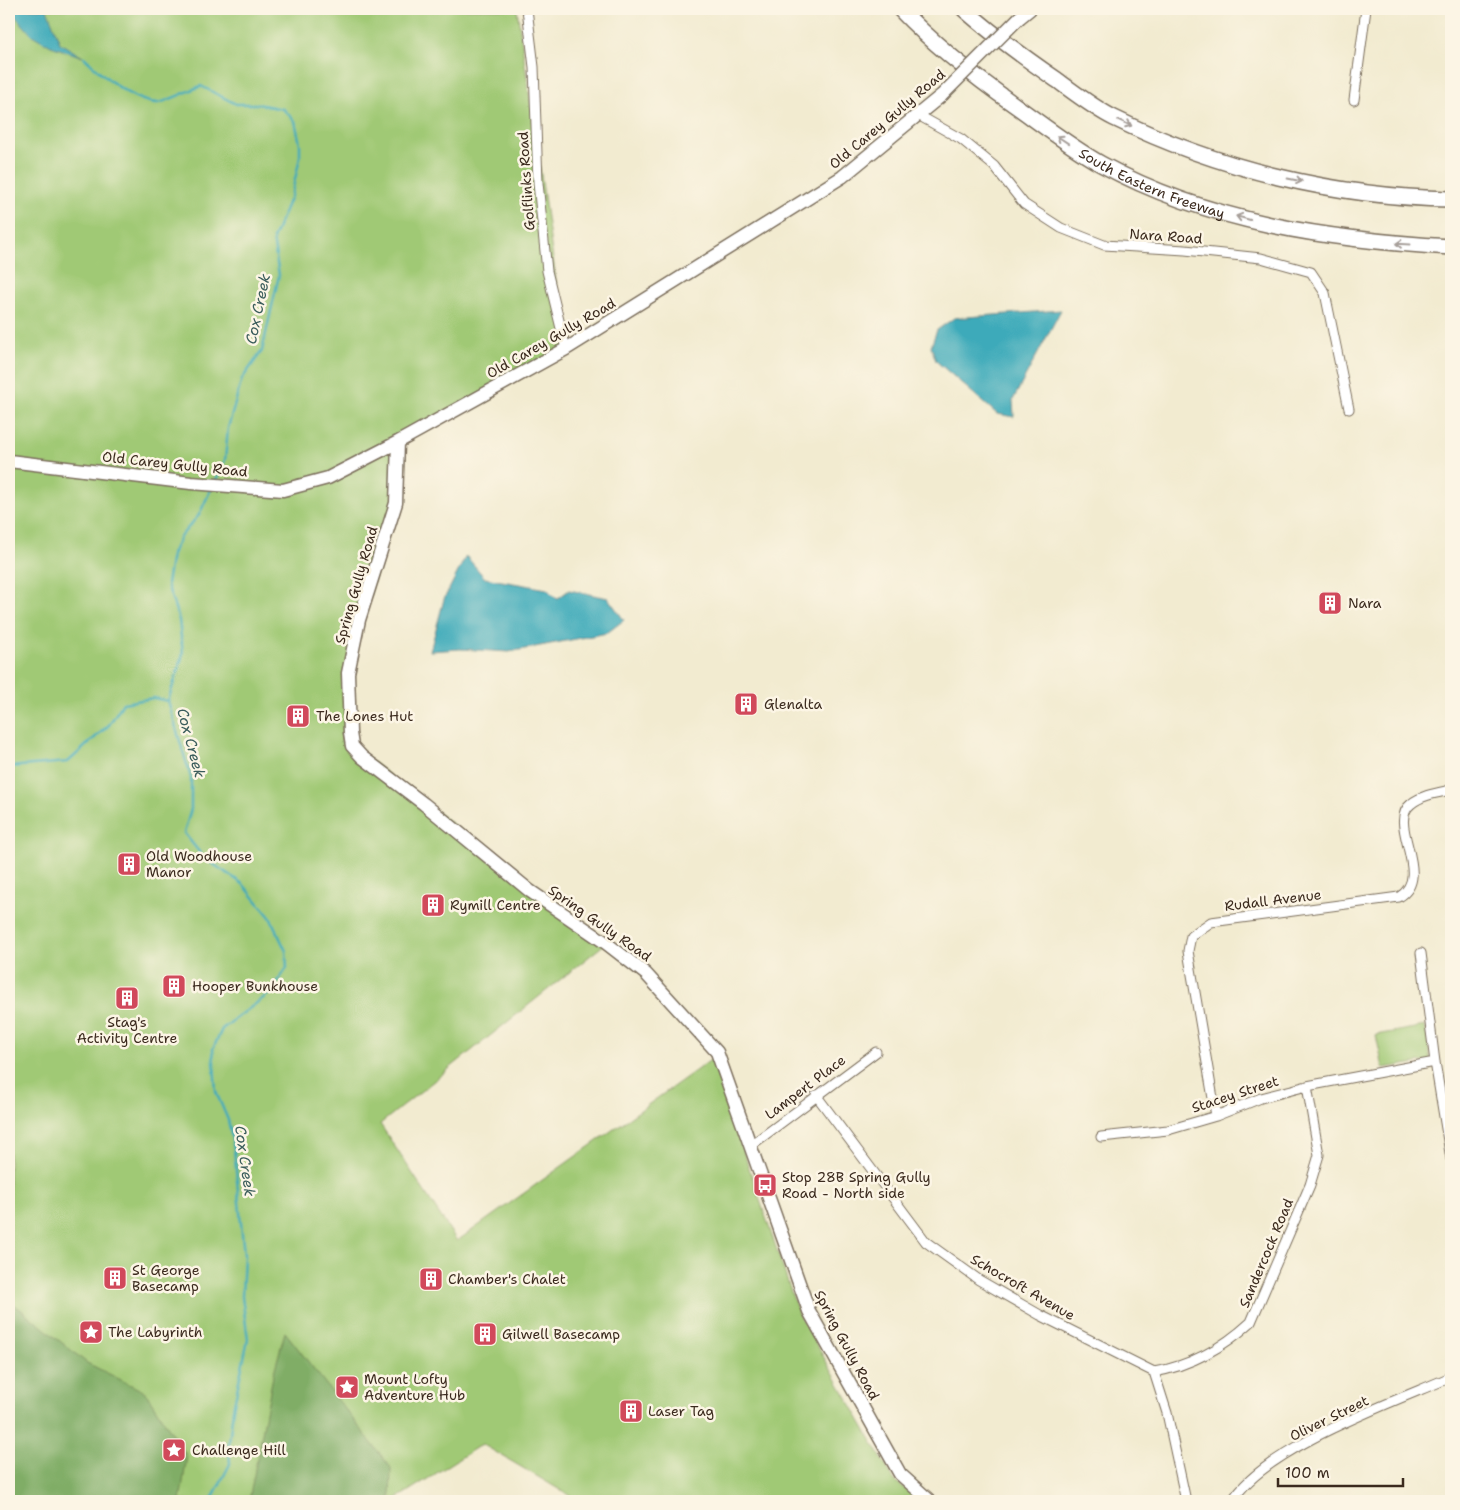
<svg xmlns="http://www.w3.org/2000/svg" width="1460" height="1510" viewBox="0 0 1460 1510" font-family="'Shantell Sans',sans-serif">
<style>
.green{fill:#a0c974;stroke:#6e7a49}
.forest{fill:#80ad66;stroke:#5e6c42}
.water{fill:#3caaba;stroke:#3c6a6c}
.lines{fill:none;stroke-linecap:round;stroke-linejoin:round}
.stream{stroke:#3caaba;stroke-width:2.5}
.minor-casing{stroke:#7b6e5c;stroke-width:11}
.secondary-casing{stroke:#7b6e5c;stroke-width:15}
.motorway-casing{stroke:#7b6e5c;stroke-width:18}
.minor{stroke:#fff;stroke-width:9}
.secondary{stroke:#fff;stroke-width:12}
.motorway{stroke:#fff;stroke-width:15}
.secondary-bridge-casing{stroke:#7b6e5c;stroke-width:15;stroke-linecap:butt}
.secondary-bridge{stroke:#fff;stroke-width:12}
.oneway{stroke:#a79f9a}
.labels{text-anchor:middle;dominant-baseline:central;stroke-width:5;stroke-linejoin:round;paint-order:stroke}
.street-label{font-size:14px;fill:#3b2a1e;stroke:#fcf5e5}
.poi-label{font-size:14px;fill:#3b2a1e;stroke:#fcf5e5;text-anchor:start}
.water-label{font-size:15px;font-style:italic;fill:#3b5d5c;stroke:#fcf5e5}
</style>
<rect width="100%" height="100%" fill="#fcf5e5"/>
<filter id="ink" filterUnits="userSpaceOnUse"><feTurbulence type="fractalNoise" baseFrequency=".02" numOctaves="2"/><feDisplacementMap in="SourceGraphic" scale="10" xChannelSelector="R" yChannelSelector="G"/><feConvolveMatrix kernelMatrix="1 2 1 2 8 2 1 2 1" color-interpolation-filters="sRGB"/></filter>
<filter id="wash" filterUnits="userSpaceOnUse"><feTurbulence type="fractalNoise" baseFrequency=".0096" numOctaves="4" result="noise"/><feDisplacementMap in="SourceGraphic" scale="20" xChannelSelector="R" yChannelSelector="G"/><feGaussianBlur stdDeviation="1.12" result="paint"/><feColorMatrix in="noise" values="0 0 0 0 0 0 0 0 0 0 0 0 0 0 0 0 0 1.4 0 .05"/><feComposite in="paint" operator="in"/></filter>
<g filter="url(#wash)">
<rect width="100%" height="100%" fill="#f2ebd0"/>
<path class="green" d="M 9,9 L 517,9 L 566,349 L 398,442 L 396,503 L 348,673 L 352,746 L 606,943 L 380,1124 L 457,1241 L 712,1059 L 798,1312 L 894,1480 L 920,1501 L 579,1501 L 482,1444 L 393,1501 L 9,1501 Z
M 1425,1026 L 1431,1061 L 1383,1068 L 1376,1035 Z"/>
<path class="forest" d="M 9,1300 L 87,1363 L 145,1392 L 187,1456 L 180,1501 L 9,1501 Z
M 285,1332 L 391,1468 L 390,1501 L 249,1501 L 273,1376 Z"/>
<path class="water" d="M 9,9 L 47,9 L 60,43 L 83,57 L 51,46 L 32,35 Z
M 1061,310 L 1013,400 L 1014,417 L 997,414 L 936,361 L 931,346 L 937,330 L 954,318 Z
M 466,556 L 485,578 L 547,589 L 557,599 L 569,590 L 608,598 L 624,620 L 607,633 L 509,652 L 460,649 L 430,651 L 444,599 Z"/>
<g class="lines">
<path class="stream" d="M 84,57 C 100,73 133,103 158,103 C 163,103 193,89 201,86 L 236,104 L 257,104 L 283,109 L 295,121 L 300,144 L 300,158 L 291,196 L 273,239 L 279,275 L 262,351 L 242,379 L 228,428 L 225,460 L 216,480
M 9,767 L 68,762 L 109,725 L 123,703 L 154,698 L 168,701
M 211,1501 L 230,1464 L 229,1443 L 233,1409 L 248,1339 L 242,1297 L 244,1255 L 234,1149 L 228,1120 L 216,1092 L 213,1049 L 222,1029 L 270,993 L 287,968 L 286,951 L 270,917 L 243,884 L 204,858 L 184,833 L 191,809 L 191,778 L 168,701 L 183,654 L 179,620 L 167,584 L 172,554 L 180,537 L 199,515 L 211,489"/>
</g>
</g>
<g filter="url(#ink)">
<g class="lines">
<g class="minor-casing">
<path id="minor" d="M 527,9 L 534,67 L 538,183 L 547,271 L 566,349
M 1354,100 L 1366,9
M 918,115 L 961,139 L 994,166 L 1024,204 L 1061,228 L 1104,245 L 1185,250 L 1261,258 L 1311,272 L 1325,293 L 1349,409
M 1421,953 L 1435,1062 L 1451,1159
M 816,1095 L 926,1242 L 979,1280 L 1040,1315 L 1154,1372 L 1167,1413 L 1186,1501
M 1216,1116 L 1188,951 L 1191,936 L 1211,922 L 1399,897 C 1434,876 1386,823 1411,804 C 1422,795 1437,793 1451,790
M 1101,1137 L 1168,1130 L 1216,1116 L 1261,1098 L 1307,1086 L 1435,1062
M 750,1146 L 876,1052
M 1154,1372 C 1190,1366 1224,1347 1251,1322 L 1310,1185 L 1319,1155 L 1307,1086
M 1232,1501 C 1266,1447 1391,1403 1451,1377"/>
</g>
<g class="secondary-casing">
<path id="secondary" d="M 1019,18 L 1030,9
M 398,442 L 396,503 L 359,620 L 348,673 L 350,733 L 352,746 L 362,757 L 424,804 L 530,891 L 606,943 L 646,974 L 717,1052 L 809,1311 L 900,1474 L 930,1501
M 9,461 L 191,483 L 283,490 L 328,478 L 398,442 L 566,349 L 842,177 L 942,95"/>
</g>
<g class="motorway-casing">
<g id="motorway">
<path id="s1" d="M 900,9 C 934,45 975,77 1016,106 C 1044,126 1071,147 1101,164 C 1209,223 1330,240 1451,247"/>
<path d="M 964,9 C 993,35 1025,58 1057,80 C 1075,93 1094,108 1114,118 C 1218,169 1336,197 1451,199"/>
</g>
</g>
<use href="#minor" class="minor"/>
<use href="#secondary" class="secondary"/>
<use href="#motorway" class="motorway"/>
<g class="secondary-bridge-casing">
<path id="secondary-bridge" d="M 942,95 L 1019,18"/>
</g>
<use href="#secondary-bridge" class="secondary-bridge"/>
</g>
<defs><path id="oneway-shaft" d="M-6 0H5M1.5-3L5.5 0L1.5 3" fill="none" stroke-width="1.6" stroke-linecap="round" stroke-linejoin="round" transform="scale(1.25)"/></defs>
<g class="oneway">
<use href="#oneway-shaft" transform="translate(1125 123) rotate(24)"/>
<use href="#oneway-shaft" transform="translate(1063 140) rotate(-146)"/>
<use href="#oneway-shaft" transform="translate(1295 180) rotate(11)"/>
<use href="#oneway-shaft" transform="translate(1243 218) rotate(-165)"/>
<use href="#oneway-shaft" transform="translate(1403 244) rotate(-177)"/>
</g>
</g>
<defs>
<g id="building-square" transform="scale(1.25)"><rect x="-9" y="-9" width="18" height="18" rx="4" fill="#d1495b" stroke="#fcf5e5"/><path d="M-4-6H4V6H1V3H-1V6H-4ZM-2.5-4.3h1.7v1.8h-1.7ZM.8-4.3h1.7v1.8H.8ZM-2.5-1h1.7V.8h-1.7ZM.8-1h1.7V.8H.8Z" fill="#fff"/></g>
<g id="bus-square" transform="scale(1.25)"><rect x="-9" y="-9" width="18" height="18" rx="4" fill="#d1495b" stroke="#fcf5e5"/><path d="M-5-6H5V4H4V6H2V4H-2V6H-4V4H-5ZM-3.5-4V0h7V-4ZM-3.5 1.2v1.5H-2V1.2ZM2 1.2v1.5H3.5V1.2Z" fill="#fff"/></g>
<g id="sight-square" transform="scale(1.25)"><rect x="-9" y="-9" width="18" height="18" rx="4" fill="#d1495b" stroke="#fcf5e5"/><path d="M0-6L1.8-2.2L6-1.7L2.9 1.2L3.7 5.4L0 3.3L-3.7 5.4L-2.9 1.2L-6-1.7L-1.8-2.2Z" fill="#fff"/></g>
</defs>
<g fill-rule="evenodd">
<use href="#building-square" x="1330" y="603"/>
<use href="#building-square" x="746" y="704"/>
<use href="#building-square" x="298" y="716"/>
<use href="#building-square" x="129" y="864"/>
<use href="#building-square" x="433" y="905"/>
<use href="#building-square" x="174" y="986"/>
<use href="#building-square" x="127" y="998"/>
<use href="#bus-square" x="765" y="1185"/>
<use href="#building-square" x="115" y="1278"/>
<use href="#building-square" x="431" y="1279"/>
<use href="#sight-square" x="91" y="1332"/>
<use href="#building-square" x="485" y="1334"/>
<use href="#sight-square" x="347" y="1387"/>
<use href="#building-square" x="631" y="1411"/>
<use href="#sight-square" x="174" y="1450"/>
</g>
<g class="labels">
<g class="street-label">
<text transform="translate(887 119) rotate(-40)">Old Carey Gully Road</text>
<text transform="translate(526 181) rotate(-94)">Golflinks Road</text>
<text stroke="none"><textPath href="#s1" startOffset="309">South Eastern Freeway</textPath></text>
<text transform="translate(1166 236) rotate(4)">Nara Road</text>
<text transform="translate(551 338) rotate(-30)">Old Carey Gully Road</text>
<text transform="translate(175 464) rotate(6)">Old Carey Gully Road</text>
<text transform="translate(356 585) rotate(-74)">Spring Gully Road</text>
<text transform="translate(1273 900) rotate(-7)">Rudall Avenue</text>
<text transform="translate(600 923) rotate(35)">Spring Gully Road</text>
<text transform="translate(805 1087) rotate(-37)">Lampert Place</text>
<text transform="translate(1235 1094) rotate(-18)">Stacey Street</text>
<text transform="translate(1266 1253) rotate(-67)">Sandercock Road</text>
<text transform="translate(1023 1287) rotate(30)">Schocroft Avenue</text>
<text transform="translate(847 1345) rotate(62)">Spring Gully Road</text>
<text transform="translate(1329 1418) rotate(-26)">Oliver Street</text>
</g>
<g class="poi-label">
<text x="1348" y="603">Nara</text>
<text x="764" y="704">Glenalta</text>
<text x="316" y="716">The Lones Hut</text>
<text x="146" y="856">Old Woodhouse<tspan x="146" dy="16">Manor</tspan></text>
<text x="450" y="905">Rymill Centre</text>
<text x="192" y="986">Hooper Bunkhouse</text>
<text x="127" y="1022" text-anchor="middle">Stag's<tspan x="127" dy="16">Activity Centre</tspan></text>
<text x="782" y="1177">Stop 28B Spring Gully<tspan x="782" dy="16">Road - North side</tspan></text>
<text x="132" y="1270">St George<tspan x="132" dy="16">Basecamp</tspan></text>
<text x="448" y="1279">Chamber's Chalet</text>
<text x="108" y="1332">The Labyrinth</text>
<text x="502" y="1334">Gilwell Basecamp</text>
<text x="364" y="1379">Mount Lofty<tspan x="364" dy="16">Adventure Hub</tspan></text>
<text x="648" y="1411">Laser Tag</text>
<text x="192" y="1450">Challenge Hill</text>
</g>
<g class="water-label">
<text transform="translate(258 309) rotate(-78)">Cox Creek</text>
<text transform="translate(191 743) rotate(75)">Cox Creek</text>
<text transform="translate(245 1161) rotate(82)">Cox Creek</text>
</g>
</g>
<rect width="1460" height="1510" fill="none" stroke="#fcf5e5" stroke-width="30"/>
<path d="M1278 1478v8h125v-8" fill="none" stroke="#3b2a1e" stroke-width="2.5"/>
<text x="1285" y="1478" font-size="15" fill="#3b2a1e" stroke="#fcf5e5" stroke-width="4" paint-order="stroke">100 m</text>
</svg>
